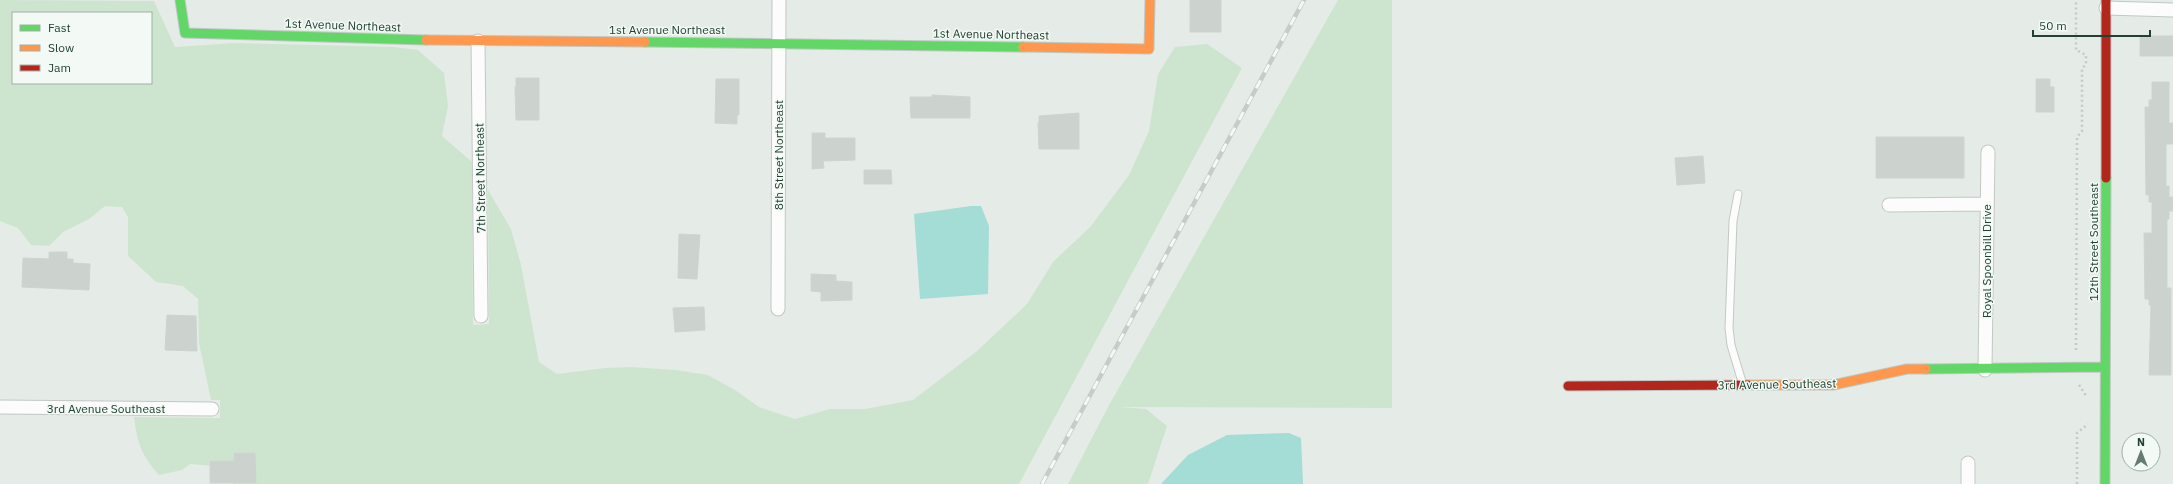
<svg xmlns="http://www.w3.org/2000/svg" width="2173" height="484" viewBox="0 0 2173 484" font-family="'IBM Plex Sans',sans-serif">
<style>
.green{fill:#cde5cf;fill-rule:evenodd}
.water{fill:#a4dcd6}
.building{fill:#ccd2ce;stroke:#ced4d0}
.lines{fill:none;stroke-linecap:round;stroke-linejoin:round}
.lane-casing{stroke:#c2c8c4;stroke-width:9}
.street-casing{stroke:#c2c8c4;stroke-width:15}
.fast-casing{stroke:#bec7c2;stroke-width:11}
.slow-casing{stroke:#bec7c2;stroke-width:11}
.jam-casing{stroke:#bec7c2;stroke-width:11}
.path{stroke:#c2cbc5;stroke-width:2.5;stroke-dasharray:2 3;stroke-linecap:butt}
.lane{stroke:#fbfcfb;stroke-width:7}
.street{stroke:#fbfcfb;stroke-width:13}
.fast{stroke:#63d668;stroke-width:9}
.slow{stroke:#ff974d;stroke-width:9}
.jam{stroke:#b3261e;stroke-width:9}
.rail-casing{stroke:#c7ccc9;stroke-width:4.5}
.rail{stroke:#f3faf5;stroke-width:3;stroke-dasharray:9;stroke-linecap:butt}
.labels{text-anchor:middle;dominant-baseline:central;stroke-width:3;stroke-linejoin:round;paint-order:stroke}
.street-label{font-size:12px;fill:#214030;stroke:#f3faf5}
</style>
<rect width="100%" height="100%" fill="#e5ebe7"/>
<path class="green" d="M 0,0 L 154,1 L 175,47 L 235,43 L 393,47 L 418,50 L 444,73 L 448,106 L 442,136 L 472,162 L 473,325 L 489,324 L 488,190 L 511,229 L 521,265 L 539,362 L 557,374 L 605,368 L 631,367 L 676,370 L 708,375 L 735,390 L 759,407 L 795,419 L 830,409 L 865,409 L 913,400 L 977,351 L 1027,304 L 1053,262 L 1091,226 L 1129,175 L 1149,131 L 1158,74 L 1175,47 L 1207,44 L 1242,68 L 1019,484 L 233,484 L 227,476 L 214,466 L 190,464 L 182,470 L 159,475 C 142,456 137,443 134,417 L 220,418 L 220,400 L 211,400 L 199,343 L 198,299 L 183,286 L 156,282 L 128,256 L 128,217 L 122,207 L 105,206 L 89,219 L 63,232 L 49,246 L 31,245 L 18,228 L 0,221 ZM 13,13 L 151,13 L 151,83 L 13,83 Z
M 1338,0 L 1392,0 L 1392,408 L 1119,407 L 1146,409 L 1167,426 L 1148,484 L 1068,484 L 1108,407 Z"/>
<path class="water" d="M 971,206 L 981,206 L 989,226 L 988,294 L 920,299 L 914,214 Z
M 1289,433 L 1301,438 L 1303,484 L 1161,484 L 1188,455 L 1227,435 Z"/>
<path class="building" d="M 1190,0 L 1221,0 L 1221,32 L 1190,32 Z
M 2140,36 L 2173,36 L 2173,56 L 2140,56 Z
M 516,78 L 539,78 L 539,120 L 516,120 L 515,87 L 516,87 Z
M 716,79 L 739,79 L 739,115 L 737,115 L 737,124 L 715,123 Z
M 2036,79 L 2050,79 L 2050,87 L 2054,87 L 2054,112 L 2036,112 Z
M 2152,82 L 2169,82 L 2169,123 L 2173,123 L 2173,144 L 2166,144 L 2166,186 L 2169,186 L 2169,197 L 2173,197 L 2173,211 L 2169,211 L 2169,219 L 2167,219 L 2167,288 L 2171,288 L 2171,375 L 2149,375 L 2151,305 L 2149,305 L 2149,299 L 2145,299 L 2144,233 L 2152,233 L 2152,202 L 2149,202 L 2149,195 L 2146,195 L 2145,107 L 2149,107 L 2149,100 L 2152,100 Z
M 932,95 L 970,97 L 970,118 L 911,118 L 910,97 L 932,97 Z
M 1079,113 L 1079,149 L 1039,149 L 1038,123 L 1039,123 L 1039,116 Z
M 812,133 L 825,133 L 825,138 L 855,138 L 855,160 L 823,161 L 824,168 L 812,169 Z
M 1876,137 L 1964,137 L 1964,178 L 1876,178 Z
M 1703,156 L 1705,183 L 1677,185 L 1675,158 Z
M 864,170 L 891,170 L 892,184 L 864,184 Z
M 679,234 L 700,235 L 697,279 L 678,278 Z
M 49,252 L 67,252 L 67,259 L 73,259 L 73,263 L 90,264 L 89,290 L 22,287 L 23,258 L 49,259 Z
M 811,274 L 836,275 L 836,281 L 852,282 L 852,300 L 821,301 L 821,292 L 811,291 Z
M 704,307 L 705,330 L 675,332 L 673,308 Z
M 167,315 L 196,316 L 197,351 L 165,350 Z
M 234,453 L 255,453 L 256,483 L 210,483 L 210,461 L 234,461 Z"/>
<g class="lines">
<g class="lane-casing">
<path id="lane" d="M 1738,194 L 1733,221 L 1729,328 L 1731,345 L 1743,385"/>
</g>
<g class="street-casing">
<path id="street" d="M 2106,8 L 2173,10
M 478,41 L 481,316
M 1889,205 L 1986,204
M 778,309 L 779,0
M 1985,370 L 1988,152
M 0,407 L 212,409
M 1968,463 L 1968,484"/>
</g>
<g class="fast-casing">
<path id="fast" d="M 180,0 L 185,33 L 426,40
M 645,42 L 1023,47
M 1926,369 L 2105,367
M 2105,484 L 2106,178"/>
</g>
<g class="slow-casing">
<path id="slow" d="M 426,40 L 645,42
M 1023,47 L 1149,49 L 1150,0
M 1748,385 L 1833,385 L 1907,369 L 1926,369"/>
</g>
<g class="jam-casing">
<path id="jam" d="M 2106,178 L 2106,0
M 1568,386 L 1748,385"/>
</g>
<path class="path" d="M 2076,350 L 2077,137 L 2082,131 L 2082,69 L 2086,64 L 2086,55 L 2076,50 L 2076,0
M 2079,385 L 2087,397
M 2077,484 L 2077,433 L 2088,424"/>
<use href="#lane" class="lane"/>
<use href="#street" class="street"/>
<use href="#fast" class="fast"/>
<use href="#slow" class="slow"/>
<use href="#jam" class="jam"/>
<g class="rail-casing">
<path id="rail" d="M 1042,484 L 1304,0"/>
</g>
<use href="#rail" class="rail"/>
</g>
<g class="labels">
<g class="street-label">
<text transform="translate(343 25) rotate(2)">1st Avenue Northeast</text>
<text x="667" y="29">1st Avenue Northeast</text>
<text transform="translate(991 34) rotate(1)">1st Avenue Northeast</text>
<text transform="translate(778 155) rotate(-90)">8th Street Northeast</text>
<text transform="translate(480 178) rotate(-91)">7th Street Northeast</text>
<text transform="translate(2093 242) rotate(-90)">12th Street Southeast</text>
<text transform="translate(1986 261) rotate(-90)">Royal Spoonbill Drive</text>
<text transform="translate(1777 384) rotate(-1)">3rd Avenue Southeast</text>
<text x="106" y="408">3rd Avenue Southeast</text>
</g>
</g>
<rect x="12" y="12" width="140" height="72" fill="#f3faf5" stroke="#9fb0a6"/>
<rect x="20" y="25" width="20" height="6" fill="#63d668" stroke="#9fb0a6"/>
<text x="48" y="32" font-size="12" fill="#214030">Fast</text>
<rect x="20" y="45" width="20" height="6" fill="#ff974d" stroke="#9fb0a6"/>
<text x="48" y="52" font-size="12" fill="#214030">Slow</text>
<rect x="20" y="65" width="20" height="6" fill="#b3261e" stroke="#9fb0a6"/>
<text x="48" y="72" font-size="12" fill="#214030">Jam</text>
<g transform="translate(2141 452)"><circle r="19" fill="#f3faf5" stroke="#9fb0a6"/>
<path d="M0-3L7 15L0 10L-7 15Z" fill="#667c70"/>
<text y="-6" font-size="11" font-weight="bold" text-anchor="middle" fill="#214030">N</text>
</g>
<path d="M2033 30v6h117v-6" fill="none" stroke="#214030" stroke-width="2"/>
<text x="2039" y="30" font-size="12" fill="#214030" stroke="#f3faf5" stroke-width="3" paint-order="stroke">50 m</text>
</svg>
